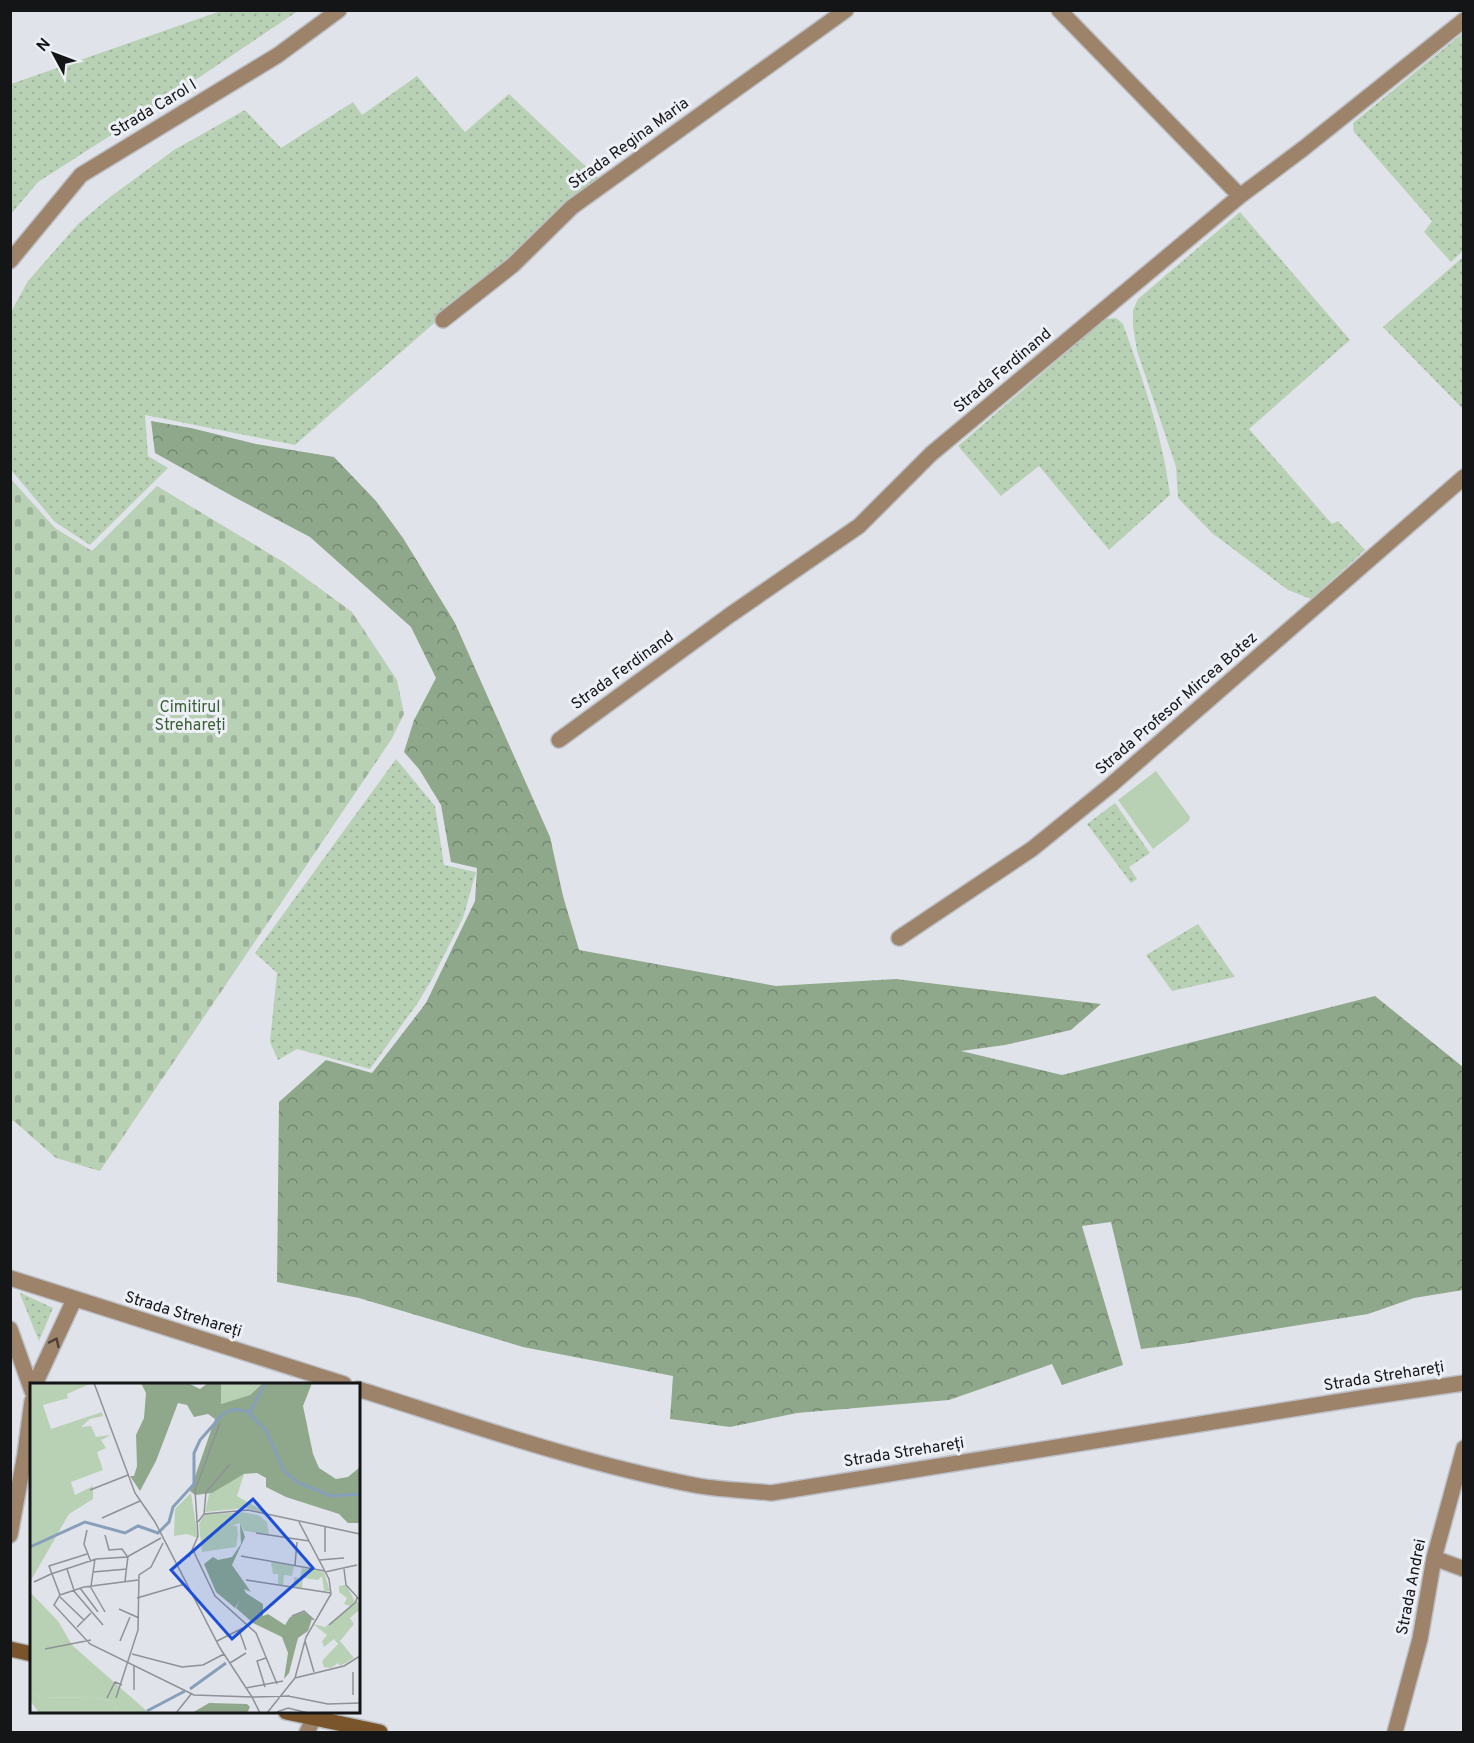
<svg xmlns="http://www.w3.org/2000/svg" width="1474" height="1743" viewBox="0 0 1474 1743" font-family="Overpass,sans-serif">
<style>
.grass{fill:url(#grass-dots)}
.forest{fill:url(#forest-crowns)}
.cemetery{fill:url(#cemetery-stones)}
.garden{fill:#b8d1b5}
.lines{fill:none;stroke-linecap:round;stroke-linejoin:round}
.street-casing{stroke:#bbbec4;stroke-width:18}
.secondary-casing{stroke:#bbbec4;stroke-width:18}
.street{stroke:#9d8369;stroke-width:15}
.secondary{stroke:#7a552c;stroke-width:15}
.oneway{stroke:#4b4138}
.labels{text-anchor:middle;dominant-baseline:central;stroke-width:6;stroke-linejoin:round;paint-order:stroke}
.street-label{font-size:16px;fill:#141517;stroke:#eef0f7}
.park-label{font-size:16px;fill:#3b6036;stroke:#eef0f7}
.inset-river{fill:none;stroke:#879fbb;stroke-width:3}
.inset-road{fill:none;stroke:#8e9196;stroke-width:1.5}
.view{fill:#1d4ed8;fill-opacity:0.15;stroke:#1d4ed8;stroke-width:3}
.inset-edge{fill:none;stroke:#141517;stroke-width:3}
</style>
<defs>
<pattern id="grass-dots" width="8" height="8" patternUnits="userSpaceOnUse" patternTransform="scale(1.5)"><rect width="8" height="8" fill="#b8d1b5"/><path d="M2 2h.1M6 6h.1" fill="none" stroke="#9db39b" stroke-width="1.8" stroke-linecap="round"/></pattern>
<pattern id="forest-crowns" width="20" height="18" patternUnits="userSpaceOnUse" patternTransform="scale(1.5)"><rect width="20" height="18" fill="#8fa88b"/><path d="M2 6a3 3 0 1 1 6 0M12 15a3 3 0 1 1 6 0" fill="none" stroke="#748871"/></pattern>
<pattern id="cemetery-stones" width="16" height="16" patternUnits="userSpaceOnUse" patternTransform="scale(1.5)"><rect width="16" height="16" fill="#b8d1b5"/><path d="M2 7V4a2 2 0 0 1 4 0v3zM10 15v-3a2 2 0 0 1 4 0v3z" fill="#9db39b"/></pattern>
</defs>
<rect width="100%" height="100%" fill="#e0e3ea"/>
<path class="grass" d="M 221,11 L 298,11 L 158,105 L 38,182 L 11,214 L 11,84 Z
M 1463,33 L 1463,251 L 1451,262 L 1424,232 L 1432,221 L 1354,132 L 1353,123 Z
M 417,76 L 465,132 L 509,94 L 599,179 L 295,445 L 145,415 L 148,456 L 168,468 L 90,545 L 55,522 L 11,470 L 11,312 L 28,281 L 78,224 L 110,197 L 174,150 L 245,110 L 281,148 L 353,102 L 362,115 Z
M 1240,212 L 1350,340 L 1249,429 L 1332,524 L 1338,521 L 1365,550 L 1311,599 L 1288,590 L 1212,533 L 1178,498 L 1176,467 L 1137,351 L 1133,326 L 1133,310 L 1138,299 Z
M 1463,257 L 1463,409 L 1383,327 Z
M 1116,318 L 1123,324 C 1143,380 1163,437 1170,495 L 1109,550 L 1039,466 L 1001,496 L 958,446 L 1105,319 Z
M 396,759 L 435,806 L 444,865 L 476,872 L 463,918 L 431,981 L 417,1004 L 370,1069 L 297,1049 L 278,1060 L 270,1042 L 277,973 L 255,953 Z
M 1115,803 L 1150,853 L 1129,867 L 1137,879 L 1131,883 L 1087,824 Z
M 1198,924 L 1235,977 L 1172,991 L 1146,955 Z
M 21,1293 L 53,1308 L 39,1341 L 20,1294 Z"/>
<path class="forest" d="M 151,421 L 191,428 L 256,444 L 334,457 L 376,501 L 403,538 L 455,623 L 550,837 L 563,896 L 579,950 L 776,986 L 896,979 L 1101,1004 L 1071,1030 L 1005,1045 L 961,1051 L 1062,1075 L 1375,996 L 1463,1067 L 1463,1290 L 1414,1298 L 1368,1314 L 1182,1344 L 1141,1349 L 1111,1222 L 1082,1226 L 1123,1365 L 1062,1385 L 1052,1364 L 949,1400 L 797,1413 L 730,1427 L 670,1419 L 673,1376 L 523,1347 L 359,1298 L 277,1282 L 279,1102 L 326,1060 L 372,1073 L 426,1003 L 475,901 L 477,868 L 451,862 L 441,805 L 419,769 L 404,752 L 414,720 L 436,678 L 411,627 L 310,537 L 234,497 L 155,453 Z"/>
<path class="cemetery" d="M 10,478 L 55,528 L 92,551 L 157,486 L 285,563 L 352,612 L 397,680 L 404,714 L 391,740 L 100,1171 L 56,1158 L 14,1121 L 11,1121 Z"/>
<path class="garden" d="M 1156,771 L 1190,817 L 1189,821 L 1153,849 L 1118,800 Z"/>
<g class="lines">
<g class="street-casing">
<path id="street" d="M 1059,10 L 1240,196
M 10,261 L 81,175 L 278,55 L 339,10
M 443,320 L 513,265 L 572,207 L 846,10
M 559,740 L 730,615 L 859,526 L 931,454 L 1240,196 L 1304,148 L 1464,20
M 899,938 L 1032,849 L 1111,785 L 1464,477
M 10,1278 L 344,1384
M 10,1329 L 32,1391
M 35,1384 L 74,1300
M 358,1389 C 469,1424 580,1463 694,1485 C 719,1490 746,1490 771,1493 L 1361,1398 L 1464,1383
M 10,1535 L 25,1454 L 32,1401
M 1434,1558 L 1464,1569
M 307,1732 L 314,1718
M 1395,1732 L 1420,1639 L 1434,1558 L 1464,1448"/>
</g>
<g class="secondary-casing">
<path id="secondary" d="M 10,1649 L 32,1654
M 286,1712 L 380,1732"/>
</g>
<use href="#street" class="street"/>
<use href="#secondary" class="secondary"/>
</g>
<defs><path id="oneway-chevron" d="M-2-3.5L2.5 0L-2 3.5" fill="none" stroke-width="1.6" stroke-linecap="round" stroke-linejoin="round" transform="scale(1.5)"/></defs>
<use class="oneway" href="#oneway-chevron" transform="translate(55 1342) rotate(-65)"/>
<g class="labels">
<g class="street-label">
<text transform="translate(154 109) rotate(-31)">Strada Carol I</text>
<text transform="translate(629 144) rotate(-36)">Strada Regina Maria</text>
<text transform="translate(1003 371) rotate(-40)">Strada Ferdinand</text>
<text transform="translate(623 671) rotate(-36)">Strada Ferdinand</text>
<text transform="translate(1177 704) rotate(-41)">Strada Profesor Mircea Botez</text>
<text transform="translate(183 1315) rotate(17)">Strada Strehareți</text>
<text transform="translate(1384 1377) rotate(-9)">Strada Strehareți</text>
<text transform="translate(904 1453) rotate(-9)">Strada Strehareți</text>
<text transform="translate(1412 1587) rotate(-79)">Strada Andrei</text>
</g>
<g class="park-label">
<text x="190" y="708">Cimitirul<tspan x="190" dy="18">Strehareți</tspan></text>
</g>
</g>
<g transform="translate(30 1383)">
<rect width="330" height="330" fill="#e0e3ea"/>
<path d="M 0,0 L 62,0 L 37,11 L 38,15 L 13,22 L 21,46 L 72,29 L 73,33 L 60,36 L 51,44 L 61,43 L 66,54 L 81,52 L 71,57 L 76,65 L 67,69 L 73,87 L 41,99 L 45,112 L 63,103 L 63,116 L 39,131 L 0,199 ZM 191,0 L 233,0 L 220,12 L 191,21 ZM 214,91 L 207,113 L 238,131 L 216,125 L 175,129 L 179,111 ZM 211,129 L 228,132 L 237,139 L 239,151 L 214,148 L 210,140 L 201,143 L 202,130 ZM 241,179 L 264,183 L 262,193 L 254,192 L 253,203 L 248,201 L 248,191 L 243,191 ZM 272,185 L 294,189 L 300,208 L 294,208 L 292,193 L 288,197 L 273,195 L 272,205 L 264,204 L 264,194 L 270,195 ZM 316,202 L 326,220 L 330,218 L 330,231 L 328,228 L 320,235 L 324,241 L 310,258 L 324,275 L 310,283 L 308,280 L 301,285 L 294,284 L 292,278 L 308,261 L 304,256 L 294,264 L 292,258 L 297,252 L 283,241 L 295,244 L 320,223 L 314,221 L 317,215 L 309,209 L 309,203 ZM 0,209 L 28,238 L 42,262 L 119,330 L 88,330 L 82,318 L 63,314 L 11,315 L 0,309 Z" fill="#b8d1b5"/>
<path d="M 111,0 L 158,0 L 170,6 L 178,0 L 191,0 L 191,21 L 220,12 L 233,0 L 282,0 L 273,23 L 283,71 L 289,85 L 306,96 L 318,94 L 330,84 L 330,140 L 318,140 L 309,131 L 256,114 L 236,104 L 236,95 L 227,90 L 214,91 L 182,110 L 165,112 L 160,108 L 185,36 L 178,31 L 164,34 L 157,22 L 148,20 L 126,78 L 110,108 L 100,93 L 104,93 L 107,83 L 106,52 L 114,35 L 116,10 ZM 210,140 L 215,154 L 202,182 L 221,209 L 214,206 L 216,210 L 233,221 L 233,233 L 238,231 L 255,242 L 260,234 L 274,229 L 282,236 L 278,248 L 268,255 L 259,290 L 254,296 L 258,270 L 252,254 L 223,240 L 206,225 L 210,217 L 205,225 L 186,209 L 174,181 L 183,174 L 188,177 L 202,174 L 211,161 ZM 179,320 L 217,321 L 220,324 L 217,330 L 162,330 Z" fill="#8fa88b"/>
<path d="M 0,309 L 11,315 L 63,314 L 82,318 L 88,330 L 9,330 L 0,317 Z" fill="#b8d1b5"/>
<path d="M 161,110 L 168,155 L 157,151 L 144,153 L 145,126 ZM 202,130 L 201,142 L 207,143 L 208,152 L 206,164 L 172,169 L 169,141 L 175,131 Z" fill="#b8d1b5"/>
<path class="inset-river" d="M 219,30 L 237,49 L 254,88 L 269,100 L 301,113 L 330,111M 0,164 L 55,139 L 95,150 L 108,143 L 128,150 L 139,139 L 143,124 L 164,101 L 164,70 L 170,57 L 193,31 L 204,26 L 220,29 L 235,0M 160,306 L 196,280M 117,328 L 155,308"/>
<path class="inset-road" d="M 64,0 L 105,110 L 125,139 L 190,265 L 222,314 L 260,313M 60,107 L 98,92M 174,131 L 176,109 L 200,81M 72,135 L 110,118M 168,139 L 174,131 L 218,127 L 330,151M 295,144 L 295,169M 57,147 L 54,161 L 61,179M 226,150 L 279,158M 75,152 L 79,167 L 92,166 L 97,173M 163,167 L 185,213 L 226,250 L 247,301M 57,171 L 19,183 L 30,212 L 24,222 L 60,261 L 164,312 L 222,314 L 230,330M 211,173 L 295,188M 159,174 L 168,153 L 165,107 L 190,40M 289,177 L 314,175M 265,182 L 267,159M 37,186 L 44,207M 314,186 L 316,202 L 330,217M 63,189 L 97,186M 295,189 L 327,182M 21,191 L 66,176 L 97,174 L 131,155M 216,197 L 301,210M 95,198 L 98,173M 4,199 L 21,191M 60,203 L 75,229M 61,203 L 65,176M 50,205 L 68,229M 43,207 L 73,242M 30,212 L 54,204 L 108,197M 30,214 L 54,237M 107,215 L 155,201M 89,226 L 109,235M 262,233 L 274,228 L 284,237M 299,242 L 326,219 L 327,214M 47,244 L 61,230M 209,247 L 216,267M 90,258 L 100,234M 187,258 L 219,242M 275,258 L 284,289M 15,266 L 61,257M 102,271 L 152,284 L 173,282 L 194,271M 200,280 L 216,270M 265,295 L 276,254 L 301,211 L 299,196 L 269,139M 235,304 L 227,278 L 236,275M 216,305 L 253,298M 104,307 L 104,282M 323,312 L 323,289M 258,313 L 298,321 L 330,320M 77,315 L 85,299 L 92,302M 86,315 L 108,247 L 109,192 L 121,184 L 133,160M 247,329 L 258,325 L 278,330M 146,330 L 162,310M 237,330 L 265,295 L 314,283 L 330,273"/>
<path class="view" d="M 223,116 L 283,185 L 202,256 L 141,187 Z"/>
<rect width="330" height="330" class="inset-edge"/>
</g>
<rect width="1474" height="1743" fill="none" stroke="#141517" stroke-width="24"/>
<g transform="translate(54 54) rotate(311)" stroke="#eef0f7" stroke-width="4.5" paint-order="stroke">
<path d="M0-4.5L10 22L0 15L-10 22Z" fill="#141517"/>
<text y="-9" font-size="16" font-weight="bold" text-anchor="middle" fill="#141517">N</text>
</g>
</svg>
